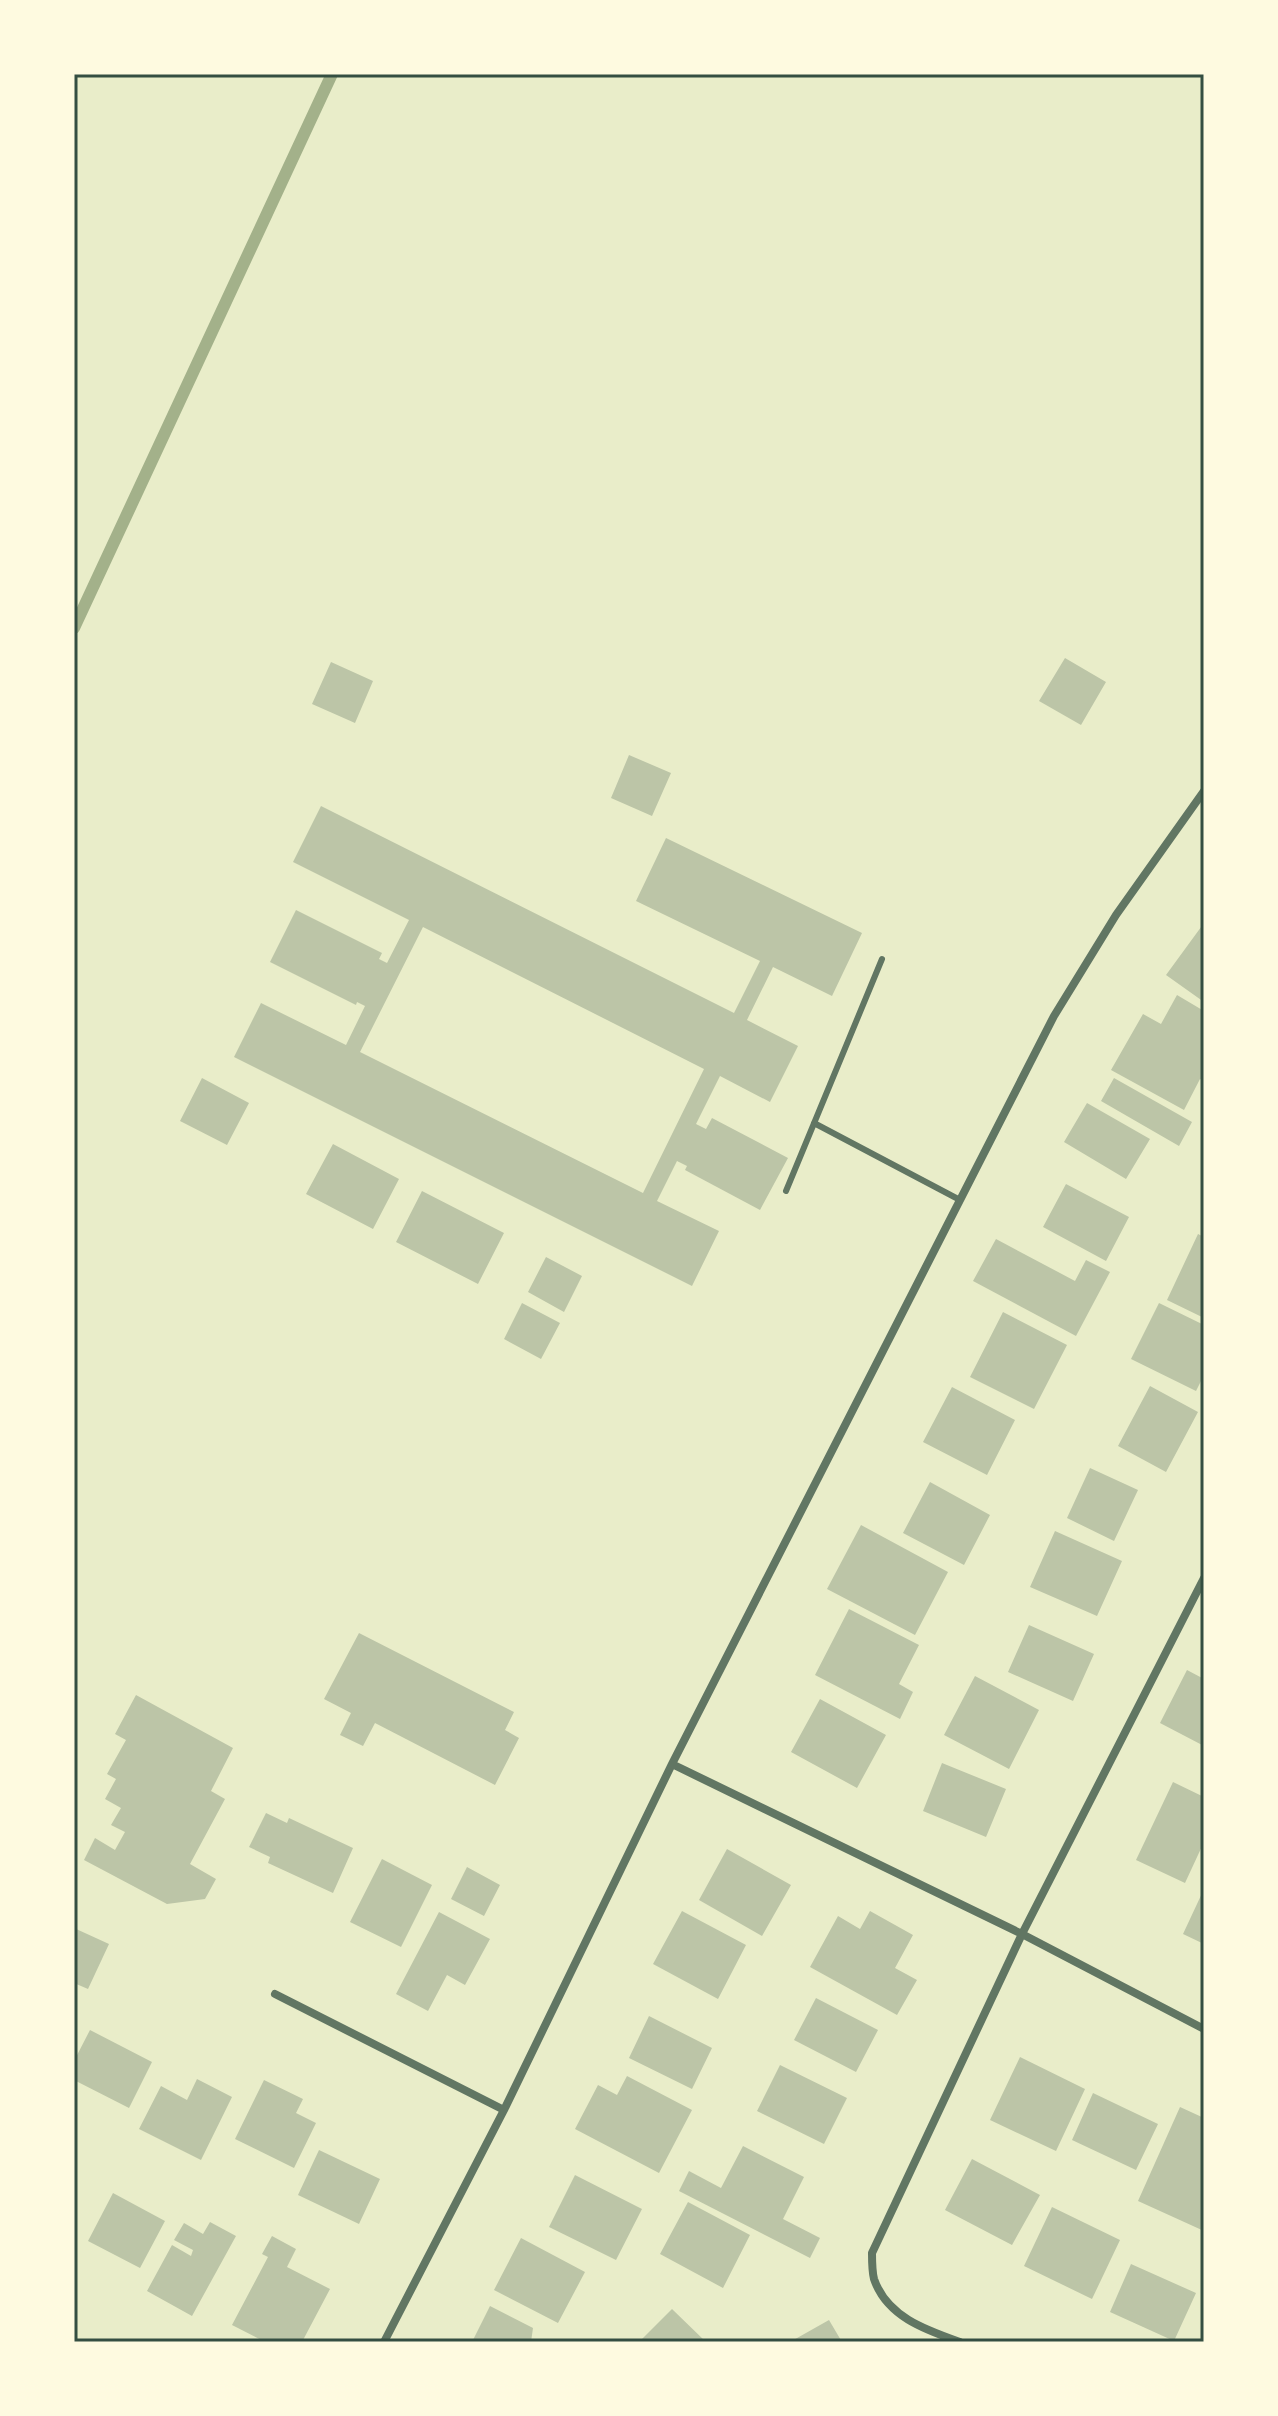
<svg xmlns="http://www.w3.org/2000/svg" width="1278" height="2416" viewBox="0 0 1278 2416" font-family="Signika,sans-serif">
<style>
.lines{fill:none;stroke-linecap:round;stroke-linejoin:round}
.stream{stroke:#a3b18a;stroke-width:12}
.building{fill:#bcc5a7;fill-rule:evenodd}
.service{stroke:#617663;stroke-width:6}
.minor{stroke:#617663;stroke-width:8}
.neatline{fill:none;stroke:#344e41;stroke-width:3}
</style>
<rect width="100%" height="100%" fill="#e9edc9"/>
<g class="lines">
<path class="stream" d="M 74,628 L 332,74"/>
</g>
<path class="building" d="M 1065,658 L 1106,682 L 1081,725 L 1039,701 Z
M 331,662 L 373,681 L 355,723 L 312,704 Z
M 629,755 L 671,773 L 652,816 L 611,798 Z
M 321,806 L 734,1013 L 760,961 L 636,901 L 666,838 L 862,933 L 832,996 L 773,967 L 747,1020 L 798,1046 L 770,1102 L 720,1076 L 696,1124 L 706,1129 L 712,1118 L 788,1158 L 760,1210 L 685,1170 L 687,1166 L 677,1161 L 657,1201 L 719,1231 L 692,1286 L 234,1057 L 261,1003 L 346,1045 L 365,1006 L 357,1002 L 356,1005 L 270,962 L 296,910 L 382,953 L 379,959 L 387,963 L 409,920 L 293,862 ZM 423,927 L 704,1069 L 643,1193 L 360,1052 Z
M 1204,923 L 1204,1002 L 1166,975 Z
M 1177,995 L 1204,1011 L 1204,1081 L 1200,1079 L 1184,1110 L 1111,1070 L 1143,1014 L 1161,1024 Z
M 202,1078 L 249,1103 L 227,1145 L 180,1121 Z
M 1114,1078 L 1192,1122 L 1179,1146 L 1101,1101 Z
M 1087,1103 L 1150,1139 L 1126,1179 L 1064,1142 Z
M 333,1144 L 399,1179 L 373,1229 L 306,1194 Z
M 1066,1184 L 1129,1217 L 1106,1261 L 1043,1227 Z
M 422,1191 L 504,1233 L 478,1284 L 396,1242 Z
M 1198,1234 L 1204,1237 L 1204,1318 L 1167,1300 Z
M 996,1239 L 1075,1281 L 1086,1260 L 1110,1272 L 1076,1336 L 973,1281 Z
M 546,1257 L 582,1276 L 564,1312 L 528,1292 Z
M 522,1303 L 560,1323 L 541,1359 L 504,1339 Z
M 1159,1303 L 1204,1325 L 1204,1375 L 1196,1391 L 1131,1359 Z
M 1003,1312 L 1067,1345 L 1034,1409 L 970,1377 Z
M 1150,1386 L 1198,1412 L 1166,1472 L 1118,1446 Z
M 952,1387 L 1015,1420 L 987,1475 L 923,1442 Z
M 1090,1468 L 1138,1490 L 1114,1541 L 1067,1518 Z
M 930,1482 L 990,1515 L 964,1565 L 903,1533 Z
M 861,1525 L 948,1572 L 915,1635 L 827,1589 Z
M 1055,1531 L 1122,1561 L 1097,1616 L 1030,1587 Z
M 849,1609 L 919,1645 L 899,1684 L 913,1692 L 900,1719 L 815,1675 Z
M 1029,1625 L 1094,1654 L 1073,1701 L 1008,1672 Z
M 359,1633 L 514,1712 L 505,1730 L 519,1738 L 495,1785 L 375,1723 L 363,1746 L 340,1735 L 351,1713 L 324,1699 Z
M 1187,1670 L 1204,1679 L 1204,1746 L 1160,1723 Z
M 975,1676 L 1039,1710 L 1009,1769 L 944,1735 Z
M 136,1695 L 233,1748 L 211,1791 L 225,1799 L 190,1864 L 216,1879 L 205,1899 L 167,1904 L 84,1860 L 95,1838 L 115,1850 L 125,1832 L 111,1825 L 121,1808 L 105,1799 L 116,1779 L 107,1774 L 126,1740 L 115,1734 Z
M 820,1699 L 886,1735 L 857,1788 L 791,1752 Z
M 942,1763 L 1006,1789 L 986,1837 L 923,1811 Z
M 1173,1782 L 1204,1797 L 1204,1842 L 1185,1883 L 1136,1860 Z
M 266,1813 L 287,1823 L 289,1818 L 353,1848 L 333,1893 L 268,1863 L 270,1857 L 249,1847 Z
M 727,1849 L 791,1885 L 762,1936 L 699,1900 Z
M 382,1859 L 432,1885 L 401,1947 L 350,1922 Z
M 467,1867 L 500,1885 L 484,1916 L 451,1899 Z
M 1204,1889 L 1204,1944 L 1183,1934 Z
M 682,1911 L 746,1945 L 718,1999 L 653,1964 Z
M 870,1911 L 913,1935 L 895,1968 L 917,1980 L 897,2015 L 810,1967 L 838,1916 L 860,1929 Z
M 439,1912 L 490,1939 L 465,1985 L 447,1975 L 428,2011 L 396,1994 Z
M 74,1928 L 109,1944 L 88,1989 L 74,1983 Z
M 816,1998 L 878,2030 L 856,2072 L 794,2040 Z
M 649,2016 L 712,2048 L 692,2089 L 629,2058 Z
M 90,2030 L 152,2062 L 129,2108 L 74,2080 L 74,2061 Z
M 1020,2057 L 1085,2089 L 1056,2151 L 990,2120 Z
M 780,2065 L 847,2098 L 824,2144 L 757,2111 Z
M 627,2076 L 692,2110 L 659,2173 L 575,2129 L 598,2085 L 617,2095 Z
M 197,2079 L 232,2097 L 201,2160 L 139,2129 L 161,2086 L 187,2100 Z
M 264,2080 L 303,2099 L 296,2113 L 316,2123 L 294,2168 L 235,2139 Z
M 1093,2093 L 1158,2124 L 1136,2170 L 1072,2140 Z
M 1180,2107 L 1204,2118 L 1204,2231 L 1138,2201 Z
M 743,2146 L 804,2177 L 783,2219 L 820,2238 L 810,2258 L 679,2191 L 689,2171 L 721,2188 Z
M 319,2150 L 380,2179 L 359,2224 L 298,2195 Z
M 972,2159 L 1040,2195 L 1012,2245 L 945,2210 Z
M 575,2175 L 642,2209 L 616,2260 L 549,2227 Z
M 113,2193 L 165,2221 L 140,2268 L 88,2241 Z
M 688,2202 L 750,2235 L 723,2288 L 660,2254 Z
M 1052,2207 L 1120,2240 L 1092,2299 L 1024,2266 Z
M 210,2222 L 236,2236 L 192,2316 L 147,2291 L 172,2245 L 191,2256 L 193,2250 L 174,2240 L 184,2223 L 203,2234 Z
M 272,2236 L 296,2249 L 287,2267 L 330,2289 L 302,2342 L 265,2342 L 232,2325 L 268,2257 L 262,2254 Z
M 521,2238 L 585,2272 L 558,2323 L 494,2290 Z
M 1131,2264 L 1196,2293 L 1174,2341 L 1110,2312 Z
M 490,2306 L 533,2328 L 531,2342 L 472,2342 Z
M 672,2309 L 706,2342 L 639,2342 Z
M 829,2320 L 842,2342 L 790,2342 Z"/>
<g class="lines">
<path class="service" d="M 814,1123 L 960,1200
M 786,1191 L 882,959"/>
<path class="minor" d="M 672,1764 L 1022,1934 L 1204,2029
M 275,1994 L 504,2110
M 384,2342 L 504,2110 L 672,1764 L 1054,1016 L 1116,915 L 1204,791
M 960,2342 C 926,2330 887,2317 874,2279 C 872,2271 872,2261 872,2253 L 1022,1934 L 1204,1578"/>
</g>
<rect width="1278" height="2416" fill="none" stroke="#fefae0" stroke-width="152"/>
<rect x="76" y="76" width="1126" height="2264" class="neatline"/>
</svg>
